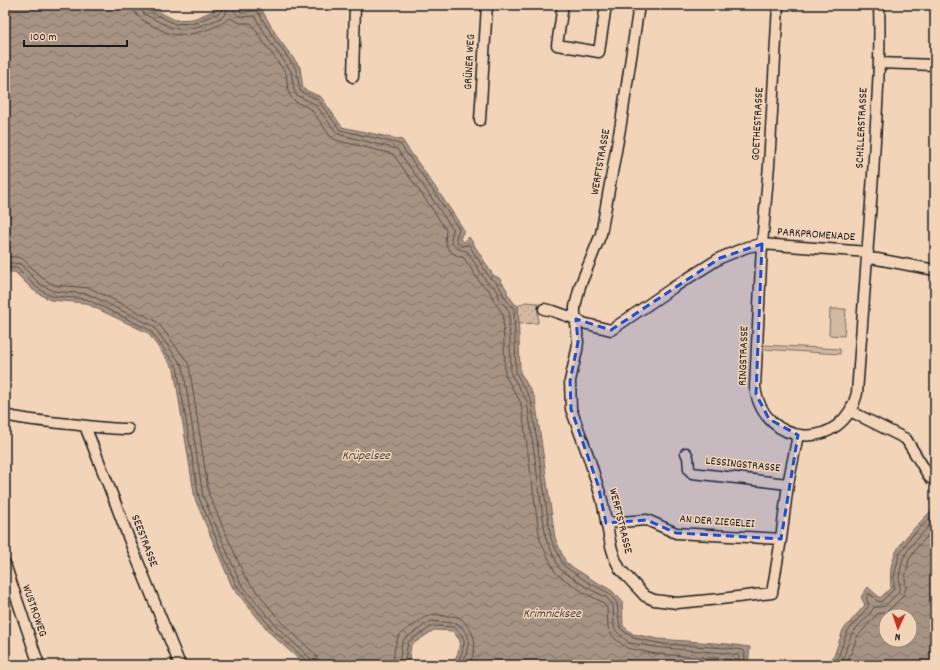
<svg xmlns="http://www.w3.org/2000/svg" width="940" height="670" viewBox="0 0 940 670" font-family="Dekko,sans-serif">
<style>
.grass{fill:url(#grass-dots);stroke:#776b5f}
.garden{fill:#d2baa2;stroke:#776b5f}
.water{fill:url(#water-waves);stroke:#6f6359;fill-rule:evenodd}
.lines{fill:none;stroke-linecap:round;stroke-linejoin:round}
.shore{stroke:#534c45;stroke-width:1}
.minor-casing{stroke:#1c1c1c;stroke-width:13}
.minor{stroke:#f2d5b9;stroke-width:10}
.marked{fill:#1d4ed8;fill-opacity:0.2;stroke:#1d4ed8;stroke-width:3;stroke-dasharray:8 5;stroke-linejoin:round}
.labels{text-anchor:middle;dominant-baseline:central;stroke-width:3;stroke-linejoin:round;paint-order:stroke}
.street-label{font-size:12px;fill:#1c1c1c;stroke:#f2d5b9}
.water-label{font-size:13px;font-style:italic;fill:#4c4640;stroke:#f2d5b9}
</style>
<defs>
<pattern id="grass-dots" width="8" height="8" patternUnits="userSpaceOnUse"><rect width="8" height="8" fill="#d2baa2"/><path d="M2 2h.1M6 6h.1" fill="none" stroke="#b49f8b" stroke-width="1.8" stroke-linecap="round"/></pattern>
<pattern id="water-waves" width="16" height="10" patternUnits="userSpaceOnUse"><rect width="16" height="10" fill="#a69382"/><path d="M0 5q4-4 8 0t8 0" fill="none" stroke="#86776a"/></pattern>
</defs>
<rect width="100%" height="100%" fill="#f2d5b9"/>
<filter id="ink" filterUnits="userSpaceOnUse"><feTurbulence type="fractalNoise" baseFrequency=".025" numOctaves="2"/><feDisplacementMap in="SourceGraphic" scale="8" xChannelSelector="R" yChannelSelector="G"/><feConvolveMatrix kernelMatrix="1 2 1 2 8 2 1 2 1" color-interpolation-filters="sRGB"/></filter>
<g filter="url(#ink)">
<path class="grass" d="M 525,302 L 538,303 L 538,323 L 519,324 L 518,306 Z"/>
<path class="garden" d="M 830,309 L 846,309 L 844,336 L 829,335 Z
M 763,345 L 840,349 L 840,354 L 762,349 Z"/>
<path class="water" d="M 5,5 L 146,5 L 175,20 L 193,19 L 218,9 L 217,5 L 241,5 L 242,8 L 260,7 L 278,38 L 300,67 L 303,89 L 321,97 L 342,127 L 402,140 C 423,170 444,199 464,230 L 460,239 L 464,242 L 469,237 L 493,275 L 499,278 L 507,290 L 507,293 L 514,303 L 518,306 L 520,372 L 535,398 L 555,538 L 566,563 L 591,579 L 611,590 L 622,601 L 623,626 L 633,634 L 658,639 L 727,644 L 750,647 L 748,665 L 452,665 L 458,653 L 460,641 L 453,631 L 434,630 L 411,645 L 408,665 L 305,665 L 271,634 L 233,588 L 231,584 L 195,499 L 174,369 L 148,333 L 85,303 L 50,300 L 33,290 L 15,272 L 5,272 Z
M 935,507 L 935,665 L 827,665 L 834,656 L 843,630 L 865,605 L 861,597 L 868,587 L 880,598 L 891,588 C 890,577 890,565 895,554 C 902,538 923,520 935,507 ZM 886,616 L 910,616 L 910,640 L 886,640 Z"/>
<g class="lines">
<path class="shore" d="M 134,5 C 134,16 142,20 151,25 C 158,28 164,32 171,34 C 187,38 218,28 230,18 L 240,23 L 251,23 L 266,46 L 286,73 L 288,91 L 291,97 L 296,102 L 311,109 L 330,136 L 334,139 L 339,141 L 393,154 C 411,180 430,204 446,230 C 444,247 448,253 464,258 L 481,284 L 489,290 L 494,301 L 503,314 L 505,375 L 507,379 L 521,403 L 540,540 L 555,572 L 558,575 L 583,592 L 602,602 L 607,608 L 608,627 L 610,633 L 613,637 L 627,648 L 656,654 L 726,659 L 732,660 L 733,665
M 140,5 L 141,10 L 144,14 L 171,28 C 188,32 206,24 221,18 C 226,15 227,11 226,5
M 145,5 L 145,8 L 147,10 L 175,24 L 194,23 L 219,13 L 222,10 L 221,5
M 233,5 C 234,19 243,17 254,16 L 255,17 L 271,43 L 291,71 L 294,90 L 296,94 L 300,97 L 315,104 L 337,133 L 341,135 L 397,149 C 416,176 435,202 453,230 C 453,233 451,236 451,240 C 452,248 461,250 467,251 L 486,281 L 493,286 L 498,292 L 499,298 L 509,311 L 511,374 L 527,401 L 546,539 L 559,568 L 561,570 L 586,587 L 606,597 L 613,605 L 614,626 L 615,630 L 629,643 L 663,648 L 726,653 L 738,655 L 739,656 L 739,665
M 238,5 L 239,9 L 241,12 L 256,11 L 258,12 L 275,40 L 296,69 L 300,91 L 318,100 L 340,130 L 400,144 C 420,172 440,200 459,229 L 456,238 L 457,242 L 462,246 L 468,245 L 469,245 L 490,278 L 496,282 L 502,291 L 503,295 L 511,306 L 514,308 L 516,373 L 531,400 L 551,539 L 564,566 L 589,583 L 609,593 L 617,603 L 620,628 L 633,638 L 663,644 L 727,648 L 743,650 L 745,652 L 744,665
M 5,257 L 17,257 L 23,259 L 42,278 L 54,285 L 90,288 L 154,320 L 159,324 L 186,360 L 189,365 L 209,495 L 245,577 L 282,623 L 315,654 L 318,660 L 318,665
M 5,263 L 15,263 L 20,264 L 39,283 L 53,291 L 88,294 L 151,325 L 155,328 L 183,367 L 203,496 L 239,580 L 241,584 L 277,627 L 310,658 L 312,661 L 312,665
M 5,268 L 17,268 L 36,287 L 51,296 L 86,299 L 150,330 L 177,367 L 199,498 L 235,582 L 237,586 L 274,631 L 306,660 L 307,665
M 393,665 C 393,658 395,644 398,638 C 401,632 407,629 412,626 C 418,622 424,617 430,615 C 435,614 441,615 446,616 C 458,616 462,617 469,628 C 478,641 475,651 469,665
M 399,665 L 402,643 L 404,639 L 431,621 L 456,623 L 461,626 L 468,636 L 469,640 L 466,655 L 462,665
M 404,665 L 408,642 L 431,627 L 434,626 L 454,627 C 458,630 463,636 464,640 C 465,647 459,659 457,665
M 832,665 L 838,658 L 847,632 L 868,607 C 870,602 864,599 868,595 L 870,594 L 877,601 L 881,602 L 894,589 L 894,577 L 899,555 L 909,539 L 935,513
M 839,665 C 846,657 846,645 851,636 C 855,626 869,618 874,607 L 880,607 L 885,606 L 898,593 L 900,588 L 899,577 L 903,558 L 913,543 L 935,520
M 847,665 L 857,637 L 877,614 L 885,612 L 889,610 L 903,596 L 906,588 L 905,578 L 909,560 L 918,546 L 935,529"/>
<g class="minor-casing">
<path id="minor" d="M 563,5 L 557,45 L 599,52 L 606,5
M 639,5 L 621,123 L 601,234 L 580,286 L 575,307 L 575,314 L 578,342 L 577,350 L 570,381 L 571,409 L 589,458 L 602,500 L 611,546 L 615,559 L 620,569 L 645,596 L 654,600 L 677,603 L 720,599 L 772,593 L 781,539 L 788,484 L 798,435
M 778,5 L 769,165 L 762,244 L 755,387 C 763,448 843,453 857,393 C 863,320 868,247 873,175 C 876,118 881,62 879,5
M 879,63 L 935,65
M 353,77 L 355,5
M 480,120 L 487,5
M 867,258 L 877,259 L 935,270
M 544,309 L 553,311 L 576,319 L 583,323 L 611,330 L 674,287 L 720,258 L 747,247 L 762,244 L 868,252
M 850,411 L 906,439 L 930,478
M 5,415 C 29,421 54,422 79,425 C 95,427 111,429 128,429
M 85,426 L 115,502 L 132,547 L 180,665
M 686,453 L 688,457 L 689,469 L 692,473 L 788,484
M 606,523 L 647,520 L 676,533 L 781,539
M 5,564 L 39,665"/>
</g>
<use href="#minor" class="minor"/>
</g>
</g>
<path class="marked" d="M 762,244 L 756,394 L 769,419 L 798,435 L 781,539 L 676,533 L 647,520 L 606,523 L 598,485 L 571,409 L 570,381 L 578,342 L 576,319 L 611,330 L 720,258 Z"/>
<g class="labels">
<g class="street-label">
<text transform="translate(470 62) rotate(-87)">GRÜNER WEG</text>
<text transform="translate(758 124) rotate(-87)">GOETHESTRASSE</text>
<text transform="translate(862 128) rotate(-87)">SCHILLERSTRASSE</text>
<text transform="translate(601 162) rotate(-80)">WERFTSTRASSE</text>
<text transform="translate(816 235) rotate(4)">PARKPROMENADE</text>
<text transform="translate(744 356) rotate(-88)">RINGSTRASSE</text>
<text transform="translate(743 465) rotate(6)">LESSINGSTRASSE</text>
<text transform="translate(620 521) rotate(76)">WERFTSTRASSE</text>
<text transform="translate(717 522) rotate(4)">AN DER ZIEGELEI</text>
<text transform="translate(144 541) rotate(69)">SEESTRASSE</text>
<text transform="translate(34 611) rotate(71)">WUSTROWEG</text>
</g>
<g class="water-label">
<text x="366" y="456">Krüpelsee</text>
<text x="552" y="614">Krimnicksee</text>
</g>
</g>
<rect width="940" height="670" fill="none" stroke="#f2d5b9" stroke-width="20"/>
<rect x="10" y="10" width="920" height="650" fill="none" stroke="#1c1c1c" stroke-width="1.5" filter="url(#ink)"/>
<g transform="translate(898 628) rotate(183)"><circle r="19" fill="#f2d5b9" stroke="#9c8b7a"/>
<path d="M0-3L7 15L0 10L-7 15Z" fill="#c8321e"/>
<text y="-6" font-size="11" font-weight="bold" text-anchor="middle" fill="#1c1c1c">N</text>
</g>
<path d="M24 40v6h103v-6" fill="none" stroke="#1c1c1c" stroke-width="2"/>
<text x="30" y="40" font-size="12" fill="#1c1c1c" stroke="#f2d5b9" stroke-width="3" paint-order="stroke">100 m</text>
</svg>
